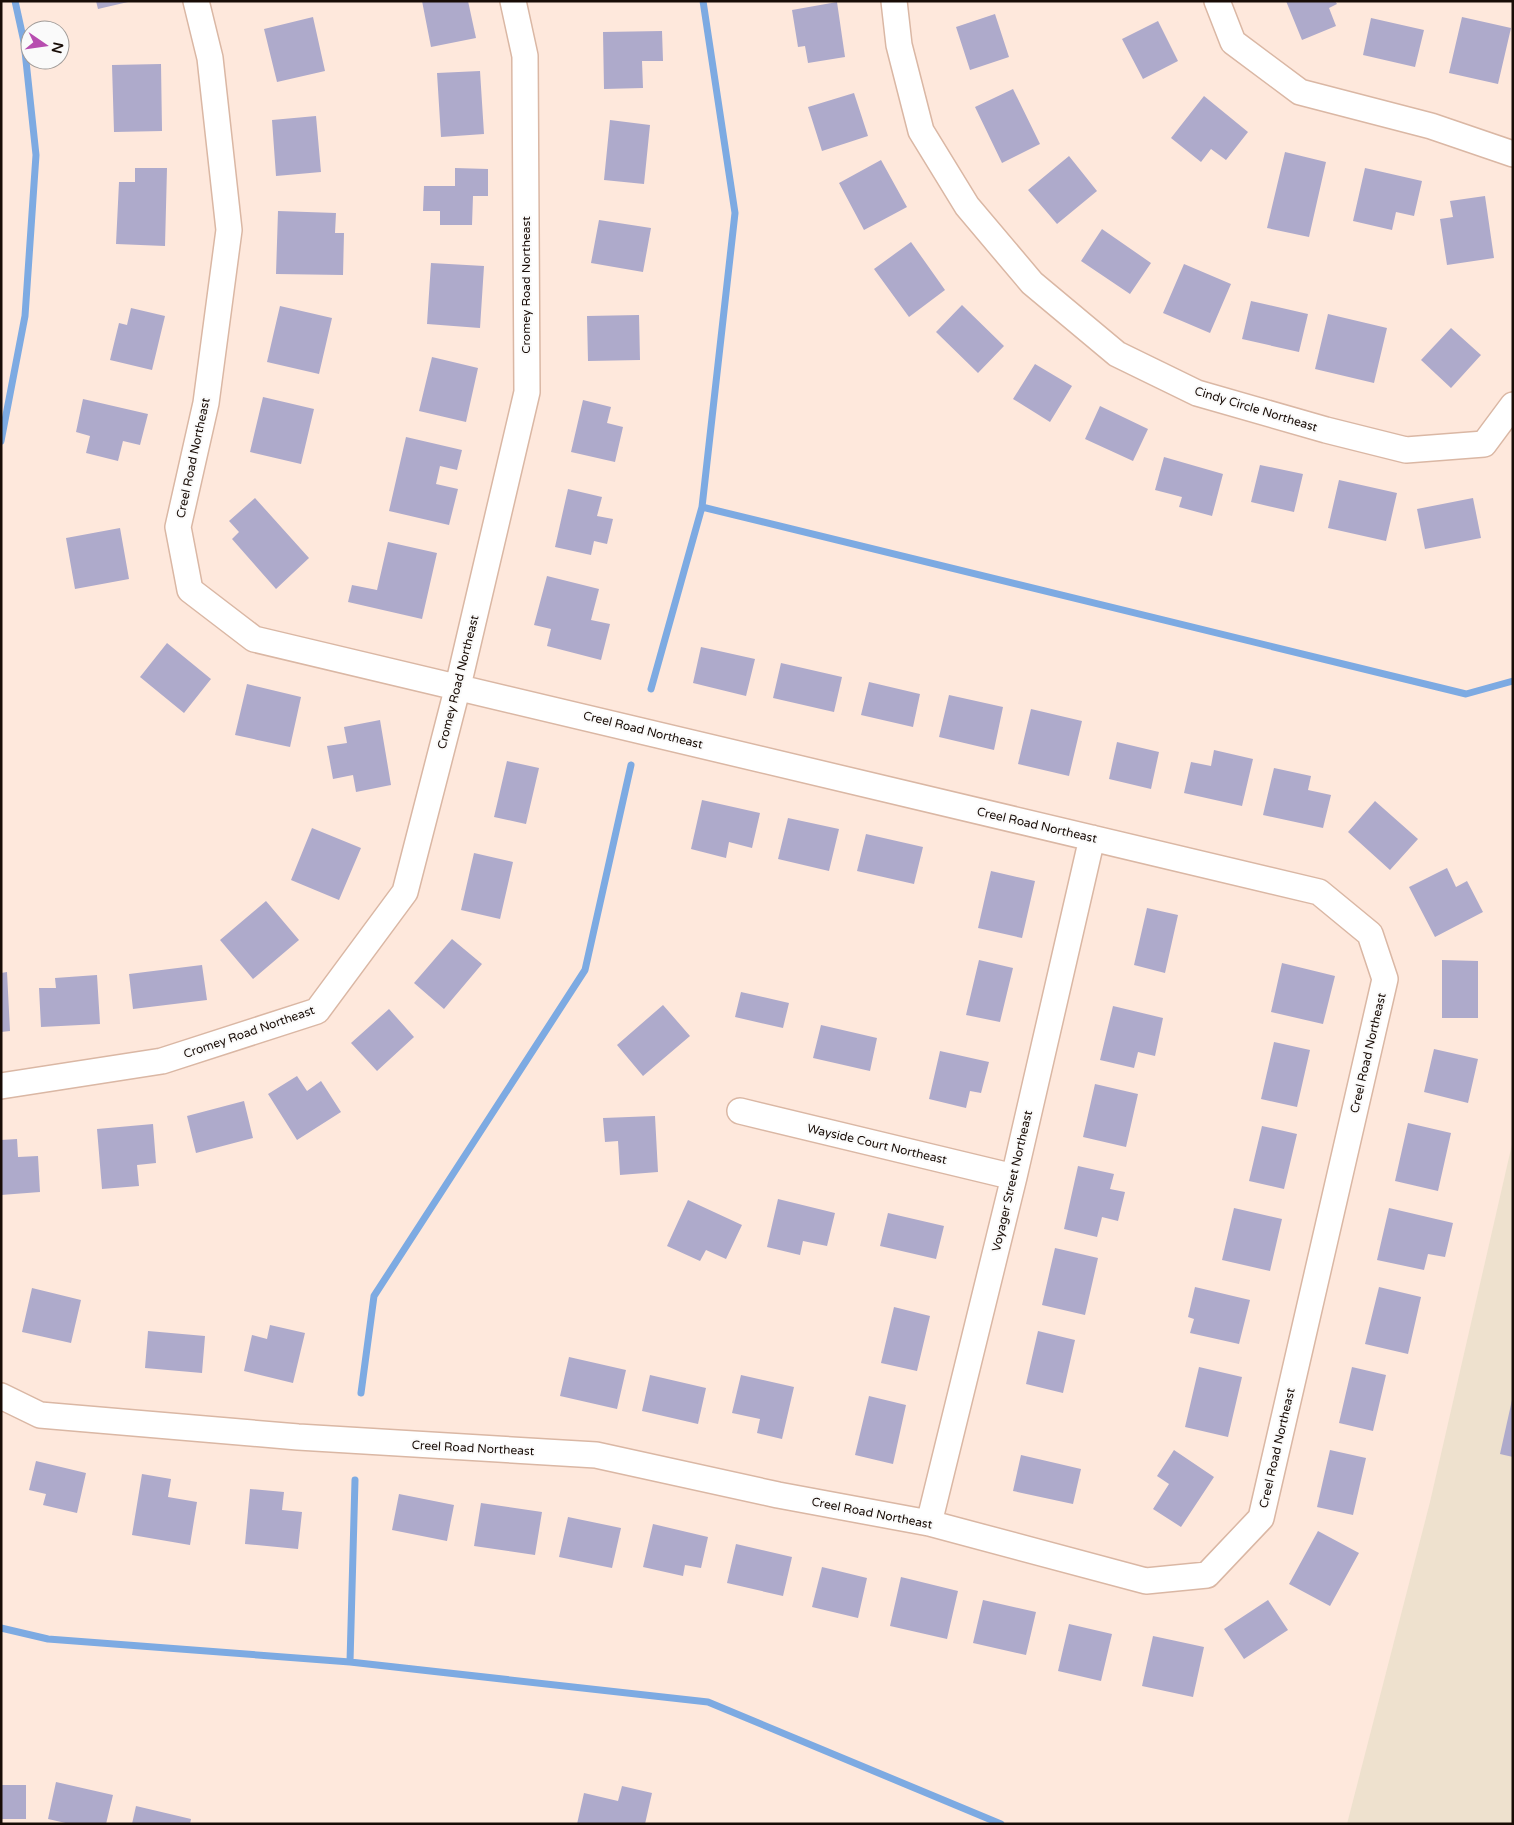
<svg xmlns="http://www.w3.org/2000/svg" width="1514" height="1825" viewBox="0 0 1514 1825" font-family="'Varela Round',sans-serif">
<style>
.commercial{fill:#eee1ce}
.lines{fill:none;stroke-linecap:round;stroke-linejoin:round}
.stream{stroke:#7daae2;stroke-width:7}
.building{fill:#aeaacb}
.street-casing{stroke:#dab7a4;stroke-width:28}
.street{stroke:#fff;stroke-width:25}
.labels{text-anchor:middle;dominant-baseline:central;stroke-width:4;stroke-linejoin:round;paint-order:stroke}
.street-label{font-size:12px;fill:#180c06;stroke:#fafafa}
</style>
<rect width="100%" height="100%" fill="#fee8dc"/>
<path class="commercial" d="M 1513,1140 L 1513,1824 L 1347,1824 L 1430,1502 Z"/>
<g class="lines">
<path class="stream" d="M 1,441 L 25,316 L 36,155 L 24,42 L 15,1
M 702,507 L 1466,694 L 1513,681
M 651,689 L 702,507 L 735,213 L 703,1
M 361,1393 L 374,1296 L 585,970 L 631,765
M 1,1628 L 48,1639 L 350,1662 L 708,1702 L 1001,1824
M 350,1662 L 355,1480"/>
</g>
<path class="building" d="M 96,1 L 127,1 L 128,2 L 98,9 Z
M 422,1 L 468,1 L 476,38 L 431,47 Z
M 1286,1 L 1335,1 L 1337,4 L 1329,8 L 1336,26 L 1302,40 Z
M 837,2 L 845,57 L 808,63 L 805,46 L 798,47 L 792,10 Z
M 995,14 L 1009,57 L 970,70 L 956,27 Z
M 313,17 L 325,71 L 277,82 L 264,29 Z
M 1462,17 L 1511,28 L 1498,84 L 1449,73 Z
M 1371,18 L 1424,30 L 1415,67 L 1363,55 Z
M 1158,21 L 1178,61 L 1143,79 L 1122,39 Z
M 662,31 L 663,61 L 642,61 L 643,88 L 604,89 L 603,32 Z
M 161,64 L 162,131 L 114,132 L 112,65 Z
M 480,71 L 484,134 L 441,137 L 437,73 Z
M 1013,89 L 1040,144 L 1002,163 L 975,107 Z
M 854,93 L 868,136 L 822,151 L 808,107 Z
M 1204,96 L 1248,132 L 1226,160 L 1211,149 L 1201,162 L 1171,138 Z
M 316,116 L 321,172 L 276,176 L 272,120 Z
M 610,120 L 650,125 L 644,184 L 604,180 Z
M 1285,152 L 1326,162 L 1309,237 L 1267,228 Z
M 1069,156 L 1097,191 L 1057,224 L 1028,190 Z
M 881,160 L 907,207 L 864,230 L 839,183 Z
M 135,168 L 167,168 L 165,246 L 116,244 L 119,182 L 135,182 Z
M 455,168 L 488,169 L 488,196 L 473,196 L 472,225 L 440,225 L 440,211 L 423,211 L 424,186 L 455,186 Z
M 1365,168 L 1422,181 L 1414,216 L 1396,212 L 1392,230 L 1353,221 Z
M 1485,196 L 1494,258 L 1447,265 L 1440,219 L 1453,217 L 1450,201 Z
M 278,211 L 336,213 L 335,233 L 344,233 L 343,275 L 276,274 Z
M 599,220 L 651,228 L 643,272 L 591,263 Z
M 1102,229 L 1151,263 L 1130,294 L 1081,261 Z
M 911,242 L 945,290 L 909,317 L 874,269 Z
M 431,263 L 484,266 L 480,328 L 427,324 Z
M 1184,264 L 1231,284 L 1210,333 L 1163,313 Z
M 1251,301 L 1308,314 L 1299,352 L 1242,339 Z
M 962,305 L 1004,346 L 978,373 L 936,332 Z
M 280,306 L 332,318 L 319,374 L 267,362 Z
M 131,308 L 165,316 L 152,370 L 110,360 L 119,323 L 127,325 Z
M 1328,314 L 1387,328 L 1374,383 L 1315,369 Z
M 639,315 L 640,360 L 588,361 L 587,316 Z
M 1451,328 L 1481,355 L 1451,388 L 1421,360 Z
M 432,357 L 478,368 L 466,422 L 419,411 Z
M 1035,364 L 1072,386 L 1050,422 L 1013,399 Z
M 263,397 L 314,409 L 301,464 L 250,452 Z
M 83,399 L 148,414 L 140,445 L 123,441 L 118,461 L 86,453 L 90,436 L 76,432 Z
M 583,400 L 611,407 L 607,423 L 623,427 L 615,462 L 571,452 Z
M 1100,406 L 1148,429 L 1133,461 L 1085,439 Z
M 406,437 L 462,450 L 457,470 L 440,466 L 436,484 L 458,489 L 449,525 L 389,511 Z
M 1164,457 L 1223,474 L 1212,516 L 1179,507 L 1182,497 L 1155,490 Z
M 1260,465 L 1303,474 L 1294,512 L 1251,502 Z
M 1339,480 L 1397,493 L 1386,541 L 1328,528 Z
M 568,489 L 602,497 L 597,516 L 613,519 L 607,544 L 594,541 L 591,555 L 555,547 Z
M 255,498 L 309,558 L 276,589 L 232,539 L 239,532 L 229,521 Z
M 1473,498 L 1481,538 L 1425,549 L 1417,509 Z
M 120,528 L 129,579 L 75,589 L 66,538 Z
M 388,542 L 437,553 L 422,619 L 348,602 L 352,585 L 377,590 Z
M 547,576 L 599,589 L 591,620 L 610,624 L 601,660 L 547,646 L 551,629 L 534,625 Z
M 167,643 L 211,679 L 184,713 L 140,677 Z
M 701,647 L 755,659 L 746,696 L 693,683 Z
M 781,663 L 842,677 L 834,712 L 773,698 Z
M 869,682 L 920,694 L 913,727 L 861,715 Z
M 247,684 L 301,697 L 290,747 L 235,735 Z
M 949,695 L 1003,707 L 994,750 L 939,737 Z
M 1031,709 L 1082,721 L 1069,776 L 1018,764 Z
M 380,720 L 391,785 L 356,792 L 353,775 L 333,779 L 327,746 L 347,743 L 344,727 Z
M 1117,742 L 1159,752 L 1151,789 L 1109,779 Z
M 1214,750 L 1253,759 L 1242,806 L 1184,793 L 1191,762 L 1211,766 Z
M 507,761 L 539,768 L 526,824 L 494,817 Z
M 1274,768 L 1311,776 L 1308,790 L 1331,795 L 1323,828 L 1263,815 Z
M 702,800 L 760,813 L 752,848 L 729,842 L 726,858 L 691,849 Z
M 1375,801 L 1418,839 L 1390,870 L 1348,832 Z
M 788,818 L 839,829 L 829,871 L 778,859 Z
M 312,828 L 361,848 L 339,900 L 291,880 Z
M 866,834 L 923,847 L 914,884 L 857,871 Z
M 474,853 L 513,862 L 500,919 L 461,910 Z
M 1447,868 L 1456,887 L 1467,881 L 1483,912 L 1435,937 L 1409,887 Z
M 991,871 L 1035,881 L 1022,938 L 978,928 Z
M 266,901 L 299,940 L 253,979 L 220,940 Z
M 1147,908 L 1178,915 L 1165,973 L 1134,965 Z
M 452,939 L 482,964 L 444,1009 L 414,983 Z
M 979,960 L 1013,968 L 1000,1022 L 966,1015 Z
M 1442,960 L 1478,961 L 1478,1018 L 1442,1018 Z
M 1282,963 L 1335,976 L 1323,1024 L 1271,1012 Z
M 202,965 L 207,1000 L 133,1009 L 129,974 Z
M 7,972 L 10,1031 L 1,1032 L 1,973 Z
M 97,975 L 100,1024 L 41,1027 L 39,988 L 56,988 L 55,978 Z
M 741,992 L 789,1003 L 783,1028 L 735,1017 Z
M 663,1005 L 690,1036 L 643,1076 L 617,1045 Z
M 1113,1006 L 1163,1018 L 1155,1056 L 1138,1052 L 1134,1068 L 1100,1060 Z
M 389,1009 L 414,1037 L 377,1071 L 351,1043 Z
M 821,1025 L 877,1038 L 870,1071 L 813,1058 Z
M 1274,1042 L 1310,1050 L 1297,1107 L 1261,1099 Z
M 1434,1049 L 1478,1059 L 1468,1103 L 1424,1092 Z
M 940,1051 L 989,1062 L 981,1093 L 970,1091 L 966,1108 L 929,1099 Z
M 297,1076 L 307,1091 L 321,1081 L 341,1112 L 297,1140 L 268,1094 Z
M 1095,1084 L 1138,1094 L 1126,1147 L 1083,1137 Z
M 244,1101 L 253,1138 L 196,1153 L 187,1116 Z
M 655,1116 L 658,1172 L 620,1175 L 618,1141 L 605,1142 L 603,1118 Z
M 1408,1123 L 1451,1133 L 1438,1191 L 1395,1181 Z
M 153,1124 L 156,1163 L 137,1165 L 139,1186 L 102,1189 L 97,1129 Z
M 1262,1126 L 1297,1134 L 1284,1189 L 1249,1181 Z
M 17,1139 L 18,1157 L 38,1156 L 40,1192 L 1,1195 L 1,1140 Z
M 1078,1166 L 1114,1174 L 1110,1189 L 1125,1192 L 1118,1221 L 1102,1217 L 1097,1237 L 1064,1229 Z
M 778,1199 L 835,1213 L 827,1246 L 803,1241 L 800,1255 L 767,1247 Z
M 688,1200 L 742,1225 L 726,1259 L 706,1250 L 700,1261 L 667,1246 Z
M 1234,1208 L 1282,1219 L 1270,1271 L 1222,1260 Z
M 1389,1208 L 1453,1223 L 1445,1257 L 1428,1254 L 1424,1270 L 1377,1260 Z
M 888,1213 L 944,1226 L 936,1259 L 880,1246 Z
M 1055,1248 L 1098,1258 L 1085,1315 L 1042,1305 Z
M 1195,1287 L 1250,1300 L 1239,1344 L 1190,1333 L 1194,1319 L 1188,1317 Z
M 1379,1287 L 1421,1297 L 1408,1354 L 1365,1344 Z
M 32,1288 L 81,1300 L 71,1343 L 22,1332 Z
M 894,1307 L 930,1316 L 917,1371 L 881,1363 Z
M 270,1325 L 305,1333 L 293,1383 L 244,1371 L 252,1335 L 267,1339 Z
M 148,1331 L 205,1336 L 202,1373 L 145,1368 Z
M 1038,1331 L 1075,1340 L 1063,1393 L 1026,1384 Z
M 569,1357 L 626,1370 L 617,1409 L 560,1396 Z
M 1199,1367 L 1242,1377 L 1228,1437 L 1185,1427 Z
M 1352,1367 L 1386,1375 L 1373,1431 L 1339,1423 Z
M 650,1375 L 706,1388 L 698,1424 L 642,1411 Z
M 741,1375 L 794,1387 L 782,1439 L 757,1433 L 760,1419 L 732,1413 Z
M 869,1396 L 906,1405 L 893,1464 L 855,1455 Z
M 1512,1400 L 1513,1400 L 1513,1457 L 1500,1454 Z
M 1174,1450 L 1214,1477 L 1181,1527 L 1153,1509 L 1169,1484 L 1157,1476 Z
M 1330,1450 L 1366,1458 L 1353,1515 L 1317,1507 Z
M 1021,1455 L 1081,1469 L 1073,1504 L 1013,1491 Z
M 36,1461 L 86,1473 L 77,1513 L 43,1505 L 46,1494 L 29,1490 Z
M 142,1474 L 171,1479 L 168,1497 L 197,1502 L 190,1545 L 132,1535 Z
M 250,1489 L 284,1492 L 282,1510 L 302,1512 L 298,1549 L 245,1544 Z
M 399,1494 L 454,1505 L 447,1541 L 392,1530 Z
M 481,1503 L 542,1512 L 535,1555 L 474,1546 Z
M 568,1517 L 621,1528 L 612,1568 L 559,1557 Z
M 653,1524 L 708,1537 L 701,1568 L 685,1565 L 683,1576 L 643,1567 Z
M 1318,1531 L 1359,1553 L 1330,1606 L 1289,1584 Z
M 736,1544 L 792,1557 L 783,1596 L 727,1583 Z
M 822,1567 L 867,1578 L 858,1618 L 812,1607 Z
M 901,1577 L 958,1591 L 947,1639 L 890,1626 Z
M 983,1600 L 1036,1612 L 1026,1655 L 973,1643 Z
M 1268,1600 L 1288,1630 L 1244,1659 L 1224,1629 Z
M 1069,1624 L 1112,1634 L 1101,1681 L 1058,1671 Z
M 1153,1636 L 1204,1647 L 1193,1697 L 1142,1686 Z
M 56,1782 L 113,1795 L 106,1824 L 70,1824 L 48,1819 Z
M 1,1785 L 26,1785 L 26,1819 L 1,1819 Z
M 622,1786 L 652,1793 L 645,1824 L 577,1824 L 584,1793 L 618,1801 Z
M 136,1806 L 191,1819 L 190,1824 L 132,1824 Z"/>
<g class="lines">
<g class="street-casing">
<path id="street" d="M 894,1 L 899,45 L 921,131 L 967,206 L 1032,283 L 1117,354 L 1197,393 L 1326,430 L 1406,450 L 1484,444 L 1513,405
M 1217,1 L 1233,42 L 1300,92 L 1431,126 L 1513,154
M 1,1086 L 162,1061 L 317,1011 L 405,892 L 458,686 L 527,392 L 525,56 L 513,1
M 740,1111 L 1014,1177
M 1,1396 L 40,1415 L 298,1437 L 596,1455 L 778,1495 L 929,1523 L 1146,1581 L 1207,1575 L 1261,1518 L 1385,979 L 1370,934 L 1319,892 L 254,639 L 190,590 L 178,527 L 206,403 L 229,230 L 210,58 L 196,1
M 929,1523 L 1014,1177 L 1092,838"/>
</g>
<use href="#street" class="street"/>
</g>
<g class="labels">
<g class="street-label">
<text transform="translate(526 285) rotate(-90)">Cromey Road Northeast</text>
<text transform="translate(1256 409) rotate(17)">Cindy Circle Northeast</text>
<text transform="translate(193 458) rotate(-78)">Creel Road Northeast</text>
<text transform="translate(458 682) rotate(-76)">Cromey Road Northeast</text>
<text transform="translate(643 730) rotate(14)">Creel Road Northeast</text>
<text transform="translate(1037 825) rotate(13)">Creel Road Northeast</text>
<text transform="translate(249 1032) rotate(-19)">Cromey Road Northeast</text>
<text transform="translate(1368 1053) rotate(-77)">Creel Road Northeast</text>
<text transform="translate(877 1144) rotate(13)">Wayside Court Northeast</text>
<text transform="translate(1012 1181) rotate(-77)">Voyager Street Northeast</text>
<text transform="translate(473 1448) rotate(3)">Creel Road Northeast</text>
<text transform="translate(1277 1448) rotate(-77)">Creel Road Northeast</text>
<text transform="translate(872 1513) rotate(11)">Creel Road Northeast</text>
</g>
</g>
<rect width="1514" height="1825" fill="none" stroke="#180c06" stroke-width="5"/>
<g transform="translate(45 45) rotate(103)"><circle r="24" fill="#fafafa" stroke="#a09b98"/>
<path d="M0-4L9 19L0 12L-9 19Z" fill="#b74daf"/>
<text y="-8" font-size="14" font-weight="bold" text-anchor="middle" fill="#180c06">N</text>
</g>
</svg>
